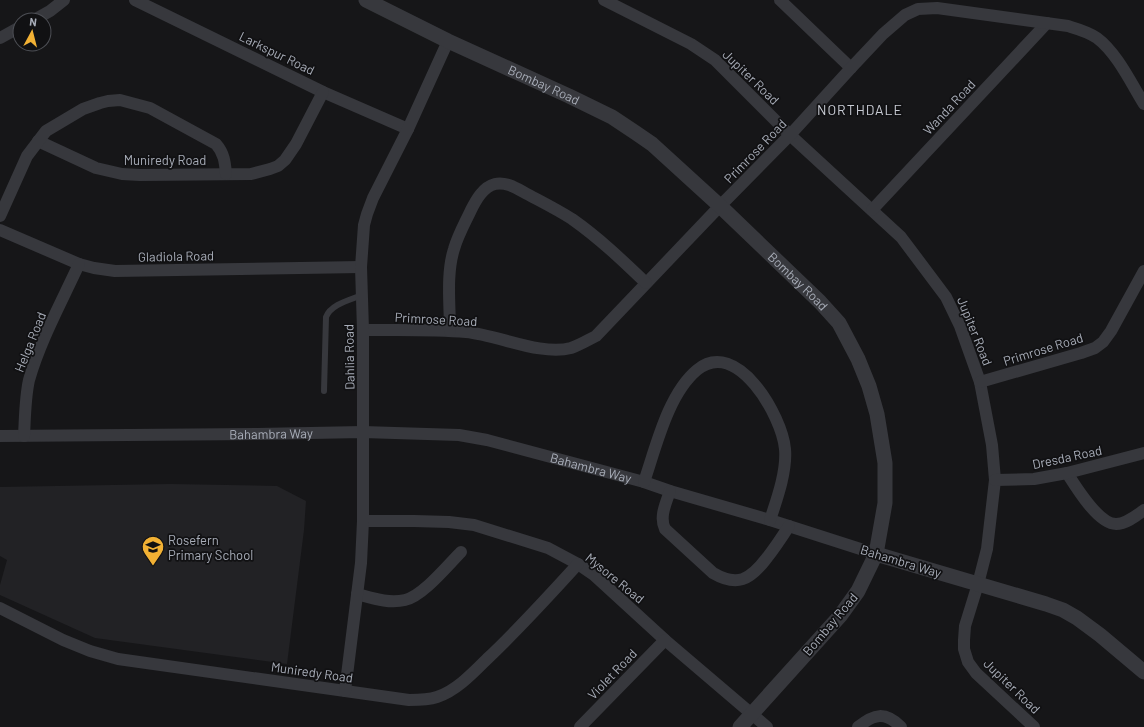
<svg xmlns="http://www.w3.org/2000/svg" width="1144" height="727" viewBox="0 0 1144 727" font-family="Barlow,sans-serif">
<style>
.built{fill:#222225}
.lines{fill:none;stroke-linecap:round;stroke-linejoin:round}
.service{stroke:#37383d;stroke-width:6}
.minor{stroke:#37383d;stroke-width:12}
.tertiary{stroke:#37383d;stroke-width:15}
.labels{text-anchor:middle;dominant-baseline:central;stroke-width:3.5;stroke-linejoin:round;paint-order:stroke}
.street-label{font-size:13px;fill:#a8adb8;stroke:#111113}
.poi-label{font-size:13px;fill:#a8adb8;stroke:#111113;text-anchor:start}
.neighbourhood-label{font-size:14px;letter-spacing:1px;fill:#c9ccd4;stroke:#111113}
</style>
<rect width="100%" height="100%" fill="#161618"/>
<path class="built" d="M 170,484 L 277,486 L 306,501 L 304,530 L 287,664 L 95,638 L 0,595 L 0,585 L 7,560 L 0,556 L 0,487 Z"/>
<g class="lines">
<path class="service" d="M 324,391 L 326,317 C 331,304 350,300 362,295"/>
<g class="minor">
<path d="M 135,0 L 323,92 L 408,129"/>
<path d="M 604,0 L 691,44 L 715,60 L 790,135 L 901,237 L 946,297 L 960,326 L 980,382 L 992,445 L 995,480 L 987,549 L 978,584 L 965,626 L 964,640 L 964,649 L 968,662 L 976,673 L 1034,727"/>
<path d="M 780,0 L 851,68"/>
<path d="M 34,20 L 50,11 L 64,0"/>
<path d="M 0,38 L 20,27"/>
<path d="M 38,141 L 96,168 L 122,174 L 140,175 L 251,174 L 270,169 L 278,166 L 285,160 L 296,144 L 323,92"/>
<path d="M 872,210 L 1047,23"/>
<path d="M 0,216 L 27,156 L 46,131 L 83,109 L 100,103 L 108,101 L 120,100 L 150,108 L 216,144 C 224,153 225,162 226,174"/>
<path d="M 0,230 L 79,264 L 94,268 L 115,271 L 361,267"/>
<path d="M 363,330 C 397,330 432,329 466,332 C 498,335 541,356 571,348 C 580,345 588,340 596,336 L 720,206 L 790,135 L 851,68 L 883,34 L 905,15 L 918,9 L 937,8 L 1068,26 C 1078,29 1089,32 1097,38 C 1117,53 1131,83 1144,104"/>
<path d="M 450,331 C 450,305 446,274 454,249 C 458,235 465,223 471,210 C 476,200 483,187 495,184 C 507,181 519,190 529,195 C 544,203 558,210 572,219 C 599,238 622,260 646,283"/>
<path d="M 980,382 L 1081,353 L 1095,348 L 1103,342 L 1111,331 L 1144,271"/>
<path id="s1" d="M 0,436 L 257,434 L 363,432 L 459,435 L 487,440 L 644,482 L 670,491 L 770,520 L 876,554"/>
<path d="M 24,436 C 25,418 25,398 29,380 C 40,341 62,301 79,264"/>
<path d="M 1067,473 C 1076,487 1098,524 1116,524 C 1126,524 1136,516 1144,510"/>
<path d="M 995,480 L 1034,479 L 1067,473 L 1144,453"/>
<path d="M 644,482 C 656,447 668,394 697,370 C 737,337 782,416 785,449 C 787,471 777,499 770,520"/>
<path d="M 670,491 C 666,503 659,517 665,529 L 713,573 C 737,587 750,580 766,559 C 774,549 782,537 789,526"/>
<path d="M 363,521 L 414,521 L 449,522 L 474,525 L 548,548 L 578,564 L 594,575 L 665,640 L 767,727"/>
<path d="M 357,594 C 372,598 389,604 405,600 C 423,596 448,565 461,552"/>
<path d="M 0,608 L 63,640 L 90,651 L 118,659 L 409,700 C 419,700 428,700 437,697 C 456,691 473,673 487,659 C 519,629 548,597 578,564"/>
<path d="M 345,691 L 361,563 L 363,521 L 363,330 L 361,267 L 364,225 L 367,214 L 373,198 L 408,129 L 448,41"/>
<path d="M 580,727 L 665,640"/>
<path d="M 858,727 C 874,714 885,711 901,727"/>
</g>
<g class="tertiary">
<path id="s2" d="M 366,0 L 448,41 L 569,96 L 612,117 L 636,133 L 652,144 L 720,206 L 820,302 L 839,323 L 858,359 L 869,386 L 877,414 L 885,463 L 885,503 L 876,554 L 858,591 L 840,616 L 740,727"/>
<path d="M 876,554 L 1046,604 L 1063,610 L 1077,618 L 1100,635 L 1144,672"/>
</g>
</g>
<defs>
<g id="school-pin" transform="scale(1.15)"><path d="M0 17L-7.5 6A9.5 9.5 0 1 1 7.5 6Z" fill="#f2b134" stroke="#111113"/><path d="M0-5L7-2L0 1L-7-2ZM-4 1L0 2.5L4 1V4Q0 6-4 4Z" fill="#111"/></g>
</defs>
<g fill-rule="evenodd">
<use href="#school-pin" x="153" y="547"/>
</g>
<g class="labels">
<g class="street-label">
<text transform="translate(277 53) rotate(26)">Larkspur Road</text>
<text transform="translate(751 77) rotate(44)">Jupiter Road</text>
<text stroke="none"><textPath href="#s2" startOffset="197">Bombay Road</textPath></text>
<text transform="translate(949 107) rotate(-47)">Wanda Road</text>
<text transform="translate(755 151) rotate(-46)">Primrose Road</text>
<text x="165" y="160">Muniredy Road</text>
<text transform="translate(176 256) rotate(-1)">Gladiola Road</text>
<text stroke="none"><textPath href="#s2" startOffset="521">Bombay Road</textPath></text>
<text transform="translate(436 319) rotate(3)">Primrose Road</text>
<text transform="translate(975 331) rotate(68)">Jupiter Road</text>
<text transform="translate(30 342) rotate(-68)">Helga Road</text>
<text transform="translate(1043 349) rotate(-17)">Primrose Road</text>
<text transform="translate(349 357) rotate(-91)">Dahlia Road</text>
<text stroke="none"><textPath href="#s1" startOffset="271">Bahambra Way</textPath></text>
<text transform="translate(1067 457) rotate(-12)">Dresda Road</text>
<text stroke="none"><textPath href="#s1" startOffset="595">Bahambra Way</textPath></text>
<text transform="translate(901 561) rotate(17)">Bahambra Way</text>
<text transform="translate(615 578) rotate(39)">Mysore Road</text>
<text transform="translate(830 624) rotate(-50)">Bombay Road</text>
<text transform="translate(312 672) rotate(8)">Muniredy Road</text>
<text transform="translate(612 674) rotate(-46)">Violet Road</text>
<text transform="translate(1012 686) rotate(44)">Jupiter Road</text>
</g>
<g class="poi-label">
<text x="168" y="540">Rosefern<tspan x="168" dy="15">Primary School</tspan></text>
</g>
<g class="neighbourhood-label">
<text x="860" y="109">NORTHDALE</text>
</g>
</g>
<g transform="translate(32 32) rotate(7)"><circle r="19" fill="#111113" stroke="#4d4f55"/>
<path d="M0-3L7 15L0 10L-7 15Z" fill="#f2b134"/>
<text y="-6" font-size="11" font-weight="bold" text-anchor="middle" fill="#a8adb8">N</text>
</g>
</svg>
